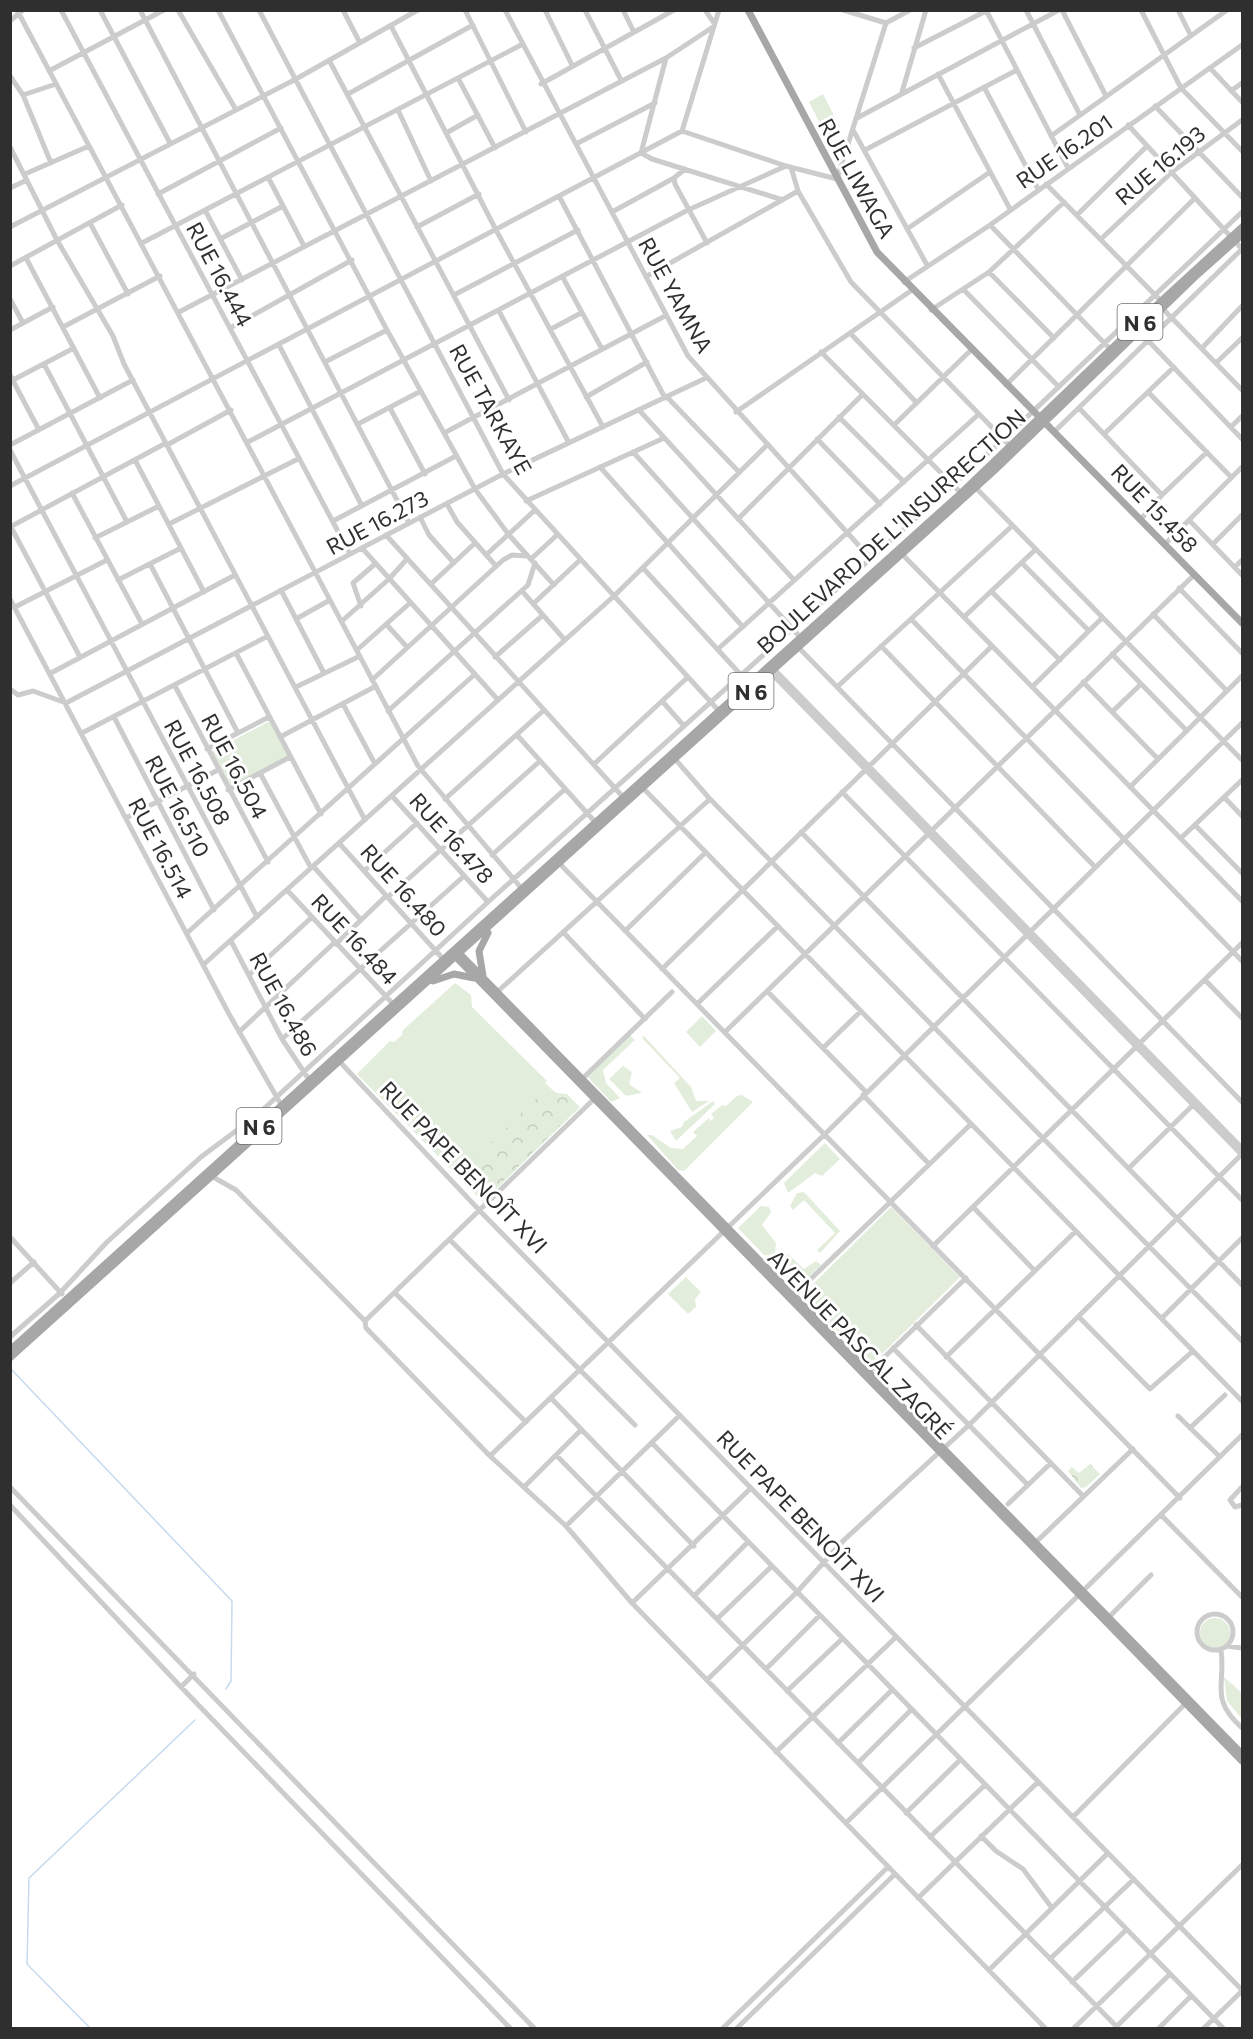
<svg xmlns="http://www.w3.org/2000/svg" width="1253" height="2039" viewBox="0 0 1253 2039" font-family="Commissioner,sans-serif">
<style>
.green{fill:#e3eddc}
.forest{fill:url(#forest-crowns)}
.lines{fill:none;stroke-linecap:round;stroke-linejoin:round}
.stream{stroke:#c7daee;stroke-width:1.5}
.minor{stroke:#ccc;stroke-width:5}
.major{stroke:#a7a7a7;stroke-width:7}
.labels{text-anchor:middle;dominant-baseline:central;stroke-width:6;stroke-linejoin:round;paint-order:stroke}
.shield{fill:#fff;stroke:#6d6d6d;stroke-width:1.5}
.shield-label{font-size:21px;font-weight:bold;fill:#2f2f2f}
.street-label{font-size:22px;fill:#2f2f2f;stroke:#fff}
</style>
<defs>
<pattern id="forest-crowns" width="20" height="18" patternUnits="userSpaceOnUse" patternTransform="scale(1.5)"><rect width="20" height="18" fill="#e3eddc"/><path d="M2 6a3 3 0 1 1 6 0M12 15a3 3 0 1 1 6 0" fill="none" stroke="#c3ccbd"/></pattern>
</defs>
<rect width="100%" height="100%" fill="#fff"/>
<path class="green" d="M 823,94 L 840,127 L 826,135 L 809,102 Z
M 270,721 L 289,756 L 229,787 L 211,752 Z
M 455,983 L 471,995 L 472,1007 L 547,1081 L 545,1083 L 556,1093 L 567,1094 L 580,1107 L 483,1202 L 357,1074 L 390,1041 L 394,1042 L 402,1035 L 403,1030 Z
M 702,1016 L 716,1031 L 700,1047 L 686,1032 Z
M 630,1035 L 635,1040 L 603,1070 L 606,1083 L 620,1098 L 611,1102 L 587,1076 Z
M 644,1036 L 691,1087 L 696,1101 L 709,1101 L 692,1112 L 674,1083 L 680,1078 L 642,1038 Z
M 623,1066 L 632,1072 L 629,1084 L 642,1093 L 626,1096 L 609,1079 Z
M 742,1095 L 753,1102 L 684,1171 L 678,1170 L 647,1135 L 652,1135 L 671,1148 L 683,1149 L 697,1136 L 693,1132 L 709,1118 L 710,1121 L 714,1118 L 711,1114 L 722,1105 L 726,1106 L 737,1096 Z
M 713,1101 L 715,1104 L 676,1141 L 670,1131 L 682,1127 L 684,1122 Z
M 825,1143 L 840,1159 L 822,1176 L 815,1173 L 788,1193 L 784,1183 Z
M 804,1192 L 840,1231 L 820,1253 L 817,1250 L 835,1233 L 804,1200 L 793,1210 L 790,1206 L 797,1193 Z
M 761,1206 L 769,1207 L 771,1212 L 762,1225 L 776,1243 L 775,1253 L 772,1256 L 764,1255 L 738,1228 Z
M 891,1207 L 960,1277 L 871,1365 L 802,1295 Z
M 788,1254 L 804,1269 L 816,1261 L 821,1265 L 797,1288 L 774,1265 L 773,1259 L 776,1256 Z
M 686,1277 L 701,1292 L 695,1299 L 696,1307 L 688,1314 L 668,1294 Z
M1200 1633a15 15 0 1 1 30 0a15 15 0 1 1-30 0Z
M 1224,1677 L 1242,1693 L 1242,1719 L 1227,1701 Z"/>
<path class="forest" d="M 548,1087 C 556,1095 565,1094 573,1102 L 570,1105 L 575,1111 L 489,1194 L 484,1188 L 477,1195 L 458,1175 Z
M 1090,1464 L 1100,1474 L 1086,1487 L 1081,1488 L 1068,1471 L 1072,1467 L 1079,1473 Z"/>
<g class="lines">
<path class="stream" d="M 10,1368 L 232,1601 L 231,1681 L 226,1689
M 90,2028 L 27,1964 L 29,1878 L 195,1720"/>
<path class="minor" d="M 17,10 L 418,766 L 522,889
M 61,10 L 350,554
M 100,10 L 170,143
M 140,10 L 409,523
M 178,10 L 235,108
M 218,10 L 387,330 L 475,489 L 509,535 L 554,585
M 259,10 L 503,474 L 719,711
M 343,10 L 360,43
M 465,10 L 526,132
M 505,10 L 688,356 L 871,559
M 545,10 L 572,65
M 585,10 L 621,80
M 623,10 L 634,32
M 705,10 L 714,23
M 843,10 L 886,23
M 986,10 L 1068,168
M 1026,10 L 1080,115
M 1062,10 L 1106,96
M 1141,10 L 1181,88 L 1242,151
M 1178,10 L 1191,36
M 10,21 L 23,10
M 886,23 L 910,10
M 391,26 L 496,230 L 603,427
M 713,27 L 666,58 L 641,153 L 652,159 L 783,200
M 914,48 L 986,11
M 329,60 L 509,400
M 1210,68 L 1242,102
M 49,71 L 164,10
M 938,74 L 1010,209
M 10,76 L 23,95 L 51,163
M 458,78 L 495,148
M 541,84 L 674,10
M 984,87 L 1038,189
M 1231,91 L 1242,83
M 902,92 L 926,10
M 348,94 L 473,25
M 23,95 L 56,84
M 1155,106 L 1242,197
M 398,110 L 431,181
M 857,118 L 1059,10
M 1128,125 L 1242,249
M 853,130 L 927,265
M 682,131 L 786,166 L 837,179 L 886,23
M 448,132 L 478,115
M 1051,136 L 1227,10
M 576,144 L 655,103
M 10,147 L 57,240 L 113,336 L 124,364 L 365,820
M 865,150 L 1017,70
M 791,167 L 798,191 L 851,282 L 1011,447
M 685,169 L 674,178 L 675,184 L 707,243
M 25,174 L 89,146
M 268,177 L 304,246
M 1046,184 L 1161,301
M 10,188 L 27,180
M 158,194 L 281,128
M 559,196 L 665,398
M 205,210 L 242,280
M 612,212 L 674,178
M 1077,215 L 1147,146
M 90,223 L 128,294
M 990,225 L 1111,350
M 10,227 L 296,79 L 418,10
M 417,227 L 479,194
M 907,229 L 990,172
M 220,239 L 283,206
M 1101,239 L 1172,172 L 1242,120
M 142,243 L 521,45
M 26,258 L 100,398
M 10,266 L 122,205
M 989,272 L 1054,338
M 562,276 L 602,349
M 647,276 L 798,191
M 904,282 L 990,225 L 1242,45
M 963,289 L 1059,387
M 454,295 L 578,230
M 10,299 L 23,323
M 1162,308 L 1242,390
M 931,310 L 989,272 L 1064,202
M 499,311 L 569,443
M 179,312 L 666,58
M 63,327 L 160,276
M 230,328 L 352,260
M 551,329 L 581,313
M 10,330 L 53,307
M 1139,331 L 1242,439
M 850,333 L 916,402
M 279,345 L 362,506
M 1202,348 L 1242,306
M 821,352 L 961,493
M 325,362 L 387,330
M 1216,363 L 1242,338
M 44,364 L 127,522
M 10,375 L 39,430
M 13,380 L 74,348
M 1006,385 L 1195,198
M 1148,392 L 1231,477
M 586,397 L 647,362
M 667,397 L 739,472
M 390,408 L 425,474
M 1079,408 L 1162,495
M 639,410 L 794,580
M 736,412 L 912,290
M 839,417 L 904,482
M 358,424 L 421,391
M 894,425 L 971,350
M 1231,427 L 1242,416
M 1054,432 L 1242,249
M 444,433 L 665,316
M 1104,434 L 1174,367
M 817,439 L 880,504
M 248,442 L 688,210 L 786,166
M 10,445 L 133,380
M 167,445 L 231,410
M 10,450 L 257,917
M 633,452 L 800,637
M 135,460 L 204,592
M 600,467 L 743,627
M 10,486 L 682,131 L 719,10
M 976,488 L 1242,760
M 72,493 L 142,624
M 526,501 L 664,438
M 447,504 L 457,522 L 496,566
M 420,517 L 429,535 L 454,563
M 738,519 L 862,395
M 1141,519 L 1162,495 L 1207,452
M 1189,520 L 1242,575
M 333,521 L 456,456
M 169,524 L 298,459
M 10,527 L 166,443
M 11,527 L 80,657
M 386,535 L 623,797
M 95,538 L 159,506
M 1165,544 L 1242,467
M 1213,544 L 1242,515
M 362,548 L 498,700
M 900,552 L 1242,901
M 486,555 L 535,510
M 531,559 L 557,535
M 1022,563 L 1089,631
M 150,564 L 238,733
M 1235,567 L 1242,560
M 643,568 L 741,675
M 118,580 L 181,548
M 431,584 L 475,543
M 1179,588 L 1242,653
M 281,590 L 324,673
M 522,591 L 564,639
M 991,591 L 1060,660
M 10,599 L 229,1014 L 283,1108
M 533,604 L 580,560
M 361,606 L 353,583 L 375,564
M 15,607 L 107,560
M 1153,614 L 1227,691
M 965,616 L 1035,550
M 296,619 L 330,600
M 911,619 L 1242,961
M 342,621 L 389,579 L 407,559
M 386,624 L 407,647
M 881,646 L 1095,867
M 799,648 L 1242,1102
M 718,649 L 979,414
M 357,650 L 410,603
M 236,653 L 321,814
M 1112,654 L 1187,731
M 495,657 L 543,615
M 772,667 L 1242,1148
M 770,672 L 1242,1155
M 51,673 L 235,575
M 372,680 L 503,560 L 512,555 L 527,556
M 1083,682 L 1158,759
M 175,686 L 268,862
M 296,687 L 360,656
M 837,687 L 1012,526
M 1032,687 L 1102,618
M 10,689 L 18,695 L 33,691 L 66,703 L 503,474 L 706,378
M 662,701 L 684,726
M 343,704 L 375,764
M 388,711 L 528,585 L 535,563
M 1112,712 L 1141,684
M 114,717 L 214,910
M 82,733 L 268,636
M 517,735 L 596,823
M 280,737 L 376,686
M 207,749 L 269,717
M 675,759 L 710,799 L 1242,1341
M 594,764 L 688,677
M 260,773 L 311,868
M 642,787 L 1242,1401
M 1130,787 L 1242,676
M 228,790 L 290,757
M 842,792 L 1242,1200
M 392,796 L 488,902
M 1225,798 L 1242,816
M 445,799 L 544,710
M 126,818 L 218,770
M 1195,825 L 1242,873
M 801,832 L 1242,1285
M 1181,838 L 1242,780
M 339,843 L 444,960
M 492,855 L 565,789
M 558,862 L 1180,1498
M 313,866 L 361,920
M 364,871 L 417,823
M 287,890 L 394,1005
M 388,897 L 540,761
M 625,931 L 706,852
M 563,932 L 645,1019
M 187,933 L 475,674
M 231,941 L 282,1039 L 310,1081
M 336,944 L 386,896
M 203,965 L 614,596 L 766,446
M 662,969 L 992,646
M 249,975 L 311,918
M 1205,980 L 1242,1018
M 767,991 L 866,1092
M 496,993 L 710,799
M 697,1004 L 778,926
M 239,1032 L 335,942
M 725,1032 L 1195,574
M 282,1039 L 464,876
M 823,1048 L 861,1011
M 340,1062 L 480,1211 L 1242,1990
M 580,1081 L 672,992
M 863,1095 L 929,1164
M 1129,1168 L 1193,1105
M 213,1177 L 236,1190 L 365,1321 L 366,1328 L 490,1456 L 566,1526 L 632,1603 L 1045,2028
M 973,1207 L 1035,1271
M 10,1237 L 62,1294
M 450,1240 L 635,1425
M 933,1246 L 1242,943
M 10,1283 L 34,1262
M 396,1294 L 526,1422
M 791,1298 L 971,1124
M 1079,1317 L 1150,1389 L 1193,1351
M 1162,1318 L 1242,1238
M 365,1321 L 594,1099
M 916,1325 L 1083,1496
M 10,1337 L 60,1293 L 107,1242 L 201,1157 L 256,1116 L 488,902 L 1004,439 L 1242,212
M 893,1348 L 1028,1485
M 946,1357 L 1076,1231
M 868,1373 L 966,1278
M 551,1398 L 694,1546
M 1178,1416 L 1220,1457
M 1190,1428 L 1225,1395
M 652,1443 L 1223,2028
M 556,1455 L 1118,2028
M 490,1456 L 825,1134 L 1242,723
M 10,1487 L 534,2028
M 524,1487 L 581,1430
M 1242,1487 L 1230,1500 L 1235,1507 L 1242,1505
M 1008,1504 L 1051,1463
M 10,1505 L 181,1687 L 510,2028
M 1162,1516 L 1242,1597
M 566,1526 L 680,1415
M 1033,1545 L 1133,1449
M 694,1596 L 748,1542
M 632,1603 L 751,1488
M1197 1632a18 18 0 1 1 36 0a18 18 0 1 1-36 0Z
M 717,1619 L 772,1566
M 1106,1620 L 1151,1575
M 1227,1646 L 1242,1648
M 1221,1650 C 1226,1685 1209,1698 1242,1728
M 766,1669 L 820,1615
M 707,1680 L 797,1592 L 844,1540 L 969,1425 L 1242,1154
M 181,1687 L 194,1674
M 787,1691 L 842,1639
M 838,1743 L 892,1690
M 776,1752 L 896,1637
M 858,1763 L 911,1710
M 906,1813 L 960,1760
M 1073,1817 L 1186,1703
M 846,1823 L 1242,1435
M 981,1836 L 996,1851 L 1023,1869 L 1052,1908
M 930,1837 L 985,1785
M 918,1898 L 1038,1782
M 1050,1959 L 1134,1879
M 989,1970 L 1108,1853
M 1072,1982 L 1126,1930
M 1116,2027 L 1170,1974
M 723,2028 L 888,1867
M 737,2028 L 895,1874
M 1074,2028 L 1242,1865
M 1159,2028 L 1191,1996
M 1204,2028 L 1242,1991"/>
<path class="major" d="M 748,10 L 877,252 L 1242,623
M 457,951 L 1242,1754
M 454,955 L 1242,1761
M 483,976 L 479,951 L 488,933
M 433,981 L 454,974 L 474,978
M 10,1350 L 961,493 L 1161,301 L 1242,227
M 10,1358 L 994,471 L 1195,277 L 1242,235"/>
</g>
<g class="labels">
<g class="shield">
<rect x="1117.5" y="304" width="45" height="36" rx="4.5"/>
<rect x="728.5" y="673" width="45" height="36" rx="4.5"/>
<rect x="236.5" y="1108" width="45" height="36" rx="4.5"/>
</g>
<g class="shield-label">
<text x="1140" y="322">N 6</text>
<text x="751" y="691">N 6</text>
<text x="259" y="1126">N 6</text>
</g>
<g class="street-label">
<text transform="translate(1064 151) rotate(-35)">RUE 16.201</text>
<text transform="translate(1160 165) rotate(-40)">RUE 16.193</text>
<text transform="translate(857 178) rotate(61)">RUE LIWAGA</text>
<text transform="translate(220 274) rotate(62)">RUE 16.444</text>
<text transform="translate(676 295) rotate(61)">RUE YAMNA</text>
<text transform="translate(491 409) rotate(61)">RUE TARKAYE</text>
<text transform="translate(1155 508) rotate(46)">RUE 15.458</text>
<text transform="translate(377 522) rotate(-28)">RUE 16.273</text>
<text transform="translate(891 531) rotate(-42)">BOULEVARD DE L'INSURRECTION</text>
<text transform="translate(235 766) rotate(62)">RUE 16.504</text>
<text transform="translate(198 772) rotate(62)">RUE 16.508</text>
<text transform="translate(178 806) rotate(62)">RUE 16.510</text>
<text transform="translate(452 838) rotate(48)">RUE 16.478</text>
<text transform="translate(161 848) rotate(62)">RUE 16.514</text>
<text transform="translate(404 890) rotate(48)">RUE 16.480</text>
<text transform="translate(355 939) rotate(47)">RUE 16.484</text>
<text transform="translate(284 1004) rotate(61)">RUE 16.486</text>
<text transform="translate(464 1167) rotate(46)">RUE PAPE BENOÎT XVI</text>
<text transform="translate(860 1344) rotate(46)">AVENUE PASCAL ZAGRÉ</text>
<text transform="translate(801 1516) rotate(46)">RUE PAPE BENOÎT XVI</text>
</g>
</g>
<rect width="1253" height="2039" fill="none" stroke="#2f2f2f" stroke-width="24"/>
</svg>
